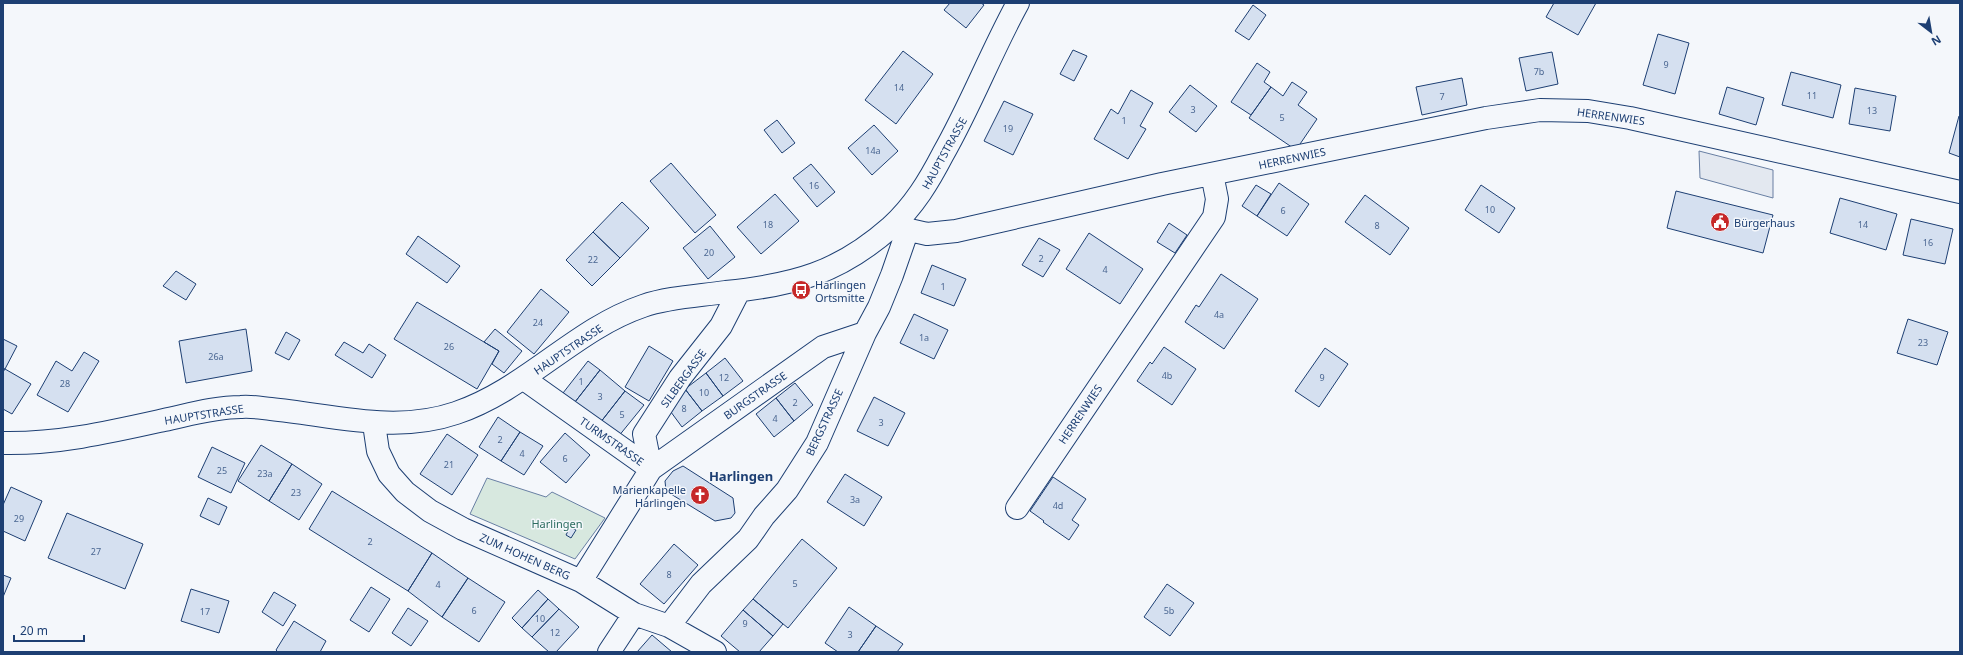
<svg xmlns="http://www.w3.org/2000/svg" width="1963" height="655" viewBox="0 0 1963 655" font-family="'Noto Sans',sans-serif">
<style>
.green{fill:#d7e8df;stroke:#687fa3}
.parking{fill:#e3e8f0;stroke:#687fa3}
.building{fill:#d5e0f0;stroke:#1d3f73}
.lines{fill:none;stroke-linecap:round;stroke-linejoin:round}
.minor-casing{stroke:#1d3f73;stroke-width:24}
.minor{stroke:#f4f7fb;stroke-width:22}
.labels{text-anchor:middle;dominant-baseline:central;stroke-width:3;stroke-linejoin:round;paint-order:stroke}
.number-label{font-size:9px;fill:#4b6792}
.street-label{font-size:11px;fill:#1d3f73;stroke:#f4f7fb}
.poi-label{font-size:11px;fill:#1d3f73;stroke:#f4f7fb;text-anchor:start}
.park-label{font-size:11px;fill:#2c6c60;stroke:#f4f7fb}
.quarter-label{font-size:13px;font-weight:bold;fill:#1d3f73;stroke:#f4f7fb}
</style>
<rect width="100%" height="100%" fill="#f4f7fb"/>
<path class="green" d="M 487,478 L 546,497 L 552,492 L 605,518 L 575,559 L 470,514 Z"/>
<path class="parking" d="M 1699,151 L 1773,170 L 1773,198 L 1700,178 Z"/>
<path class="building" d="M 950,3 L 981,3 L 984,5 L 966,28 L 944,10 Z
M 1554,3 L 1596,3 L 1578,35 L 1546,17 Z
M 1253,5 L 1266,15 L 1249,40 L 1235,31 Z
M 1658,34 L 1689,43 L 1675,94 L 1643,85 Z
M 1073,50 L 1087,56 L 1074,81 L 1060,74 Z
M 903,51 L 933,74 L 896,124 L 865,100 Z
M 1552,52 L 1558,84 L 1526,91 L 1519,58 Z
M 1257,63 L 1270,72 L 1264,82 L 1271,87 L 1251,115 L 1231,102 Z
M 1791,72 L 1841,85 L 1833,118 L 1782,105 Z
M 1462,78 L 1467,105 L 1422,115 L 1416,87 Z
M 1292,82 L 1307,92 L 1298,105 L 1317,119 L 1296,150 L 1249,118 L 1271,87 L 1283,96 Z
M 1190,85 L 1217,106 L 1196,132 L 1169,112 Z
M 1727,87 L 1764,98 L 1756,125 L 1719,114 Z
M 1855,88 L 1896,96 L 1890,131 L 1849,124 Z
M 1131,90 L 1153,103 L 1140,126 L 1146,129 L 1128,159 L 1094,139 L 1111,109 L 1118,114 Z
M 1004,101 L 1033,114 L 1013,155 L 984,141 Z
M 1959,116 L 1960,116 L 1960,157 L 1949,153 Z
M 777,120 L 795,143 L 782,153 L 764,130 Z
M 874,125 L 898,151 L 872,175 L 848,148 Z
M 671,163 L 716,215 L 695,233 L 650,181 Z
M 811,164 L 835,192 L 817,207 L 793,178 Z
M 1279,183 L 1309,204 L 1287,236 L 1257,216 Z
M 1256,185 L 1271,194 L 1257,216 L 1242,206 Z
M 1481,185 L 1515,208 L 1499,233 L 1465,210 Z
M 1676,191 L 1773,215 L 1763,253 L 1667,228 Z
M 775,194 L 799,221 L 761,254 L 737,227 Z
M 1365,195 L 1409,228 L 1390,255 L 1345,222 Z
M 1840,198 L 1897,214 L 1886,250 L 1830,233 Z
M 622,202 L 649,228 L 620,258 L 593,232 Z
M 1911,219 L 1953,229 L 1945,264 L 1903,255 Z
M 1169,223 L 1187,235 L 1175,253 L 1157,242 Z
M 710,226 L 735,257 L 708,279 L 683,248 Z
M 593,232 L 620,258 L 592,286 L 566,260 Z
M 1089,233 L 1143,269 L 1120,304 L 1066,269 Z
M 418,236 L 460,266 L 447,283 L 406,254 Z
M 1039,238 L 1060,250 L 1043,277 L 1022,265 Z
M 932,265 L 966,279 L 954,306 L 921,293 Z
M 176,271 L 196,284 L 186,300 L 163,286 Z
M 1221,274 L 1258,299 L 1224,349 L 1185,322 L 1196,305 L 1199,307 Z
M 541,289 L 569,312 L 534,354 L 507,332 Z
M 417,302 L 499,351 L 477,389 L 394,339 Z
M 914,314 L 948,330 L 934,359 L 900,343 Z
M 1908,319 L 1948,332 L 1937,365 L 1897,353 Z
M 246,329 L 252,371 L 186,383 L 179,341 Z
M 495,329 L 522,351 L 504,373 L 492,364 L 499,351 L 484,342 Z
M 286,332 L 300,340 L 289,360 L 275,353 Z
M 3,339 L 17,346 L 5,369 L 3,368 Z
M 344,342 L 363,353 L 369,344 L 386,355 L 372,378 L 335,355 Z
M 649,346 L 673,361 L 649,401 L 625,387 Z
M 1164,347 L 1196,369 L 1172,405 L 1137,381 L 1150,362 L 1152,364 Z
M 1325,348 L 1348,364 L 1319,407 L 1295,391 Z
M 84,352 L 99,361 L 68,412 L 37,395 L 56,361 L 72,371 Z
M 725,358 L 743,381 L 723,396 L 706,373 Z
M 588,361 L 600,370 L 575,402 L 563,393 Z
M 5,369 L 31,384 L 12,414 L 3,409 L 3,372 Z
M 600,370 L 625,391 L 600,423 L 575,402 Z
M 706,373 L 723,396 L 702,411 L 685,389 Z
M 795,383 L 813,405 L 794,421 L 776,398 Z
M 685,389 L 702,411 L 682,427 L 665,404 Z
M 625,391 L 644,405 L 618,437 L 600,423 Z
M 874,397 L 905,413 L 888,446 L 857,431 Z
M 776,398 L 794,421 L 774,437 L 756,414 Z
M 498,417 L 520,432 L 501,461 L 479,447 Z
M 520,432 L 543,446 L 524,475 L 501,461 Z
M 565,433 L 590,455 L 566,483 L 540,462 Z
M 447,434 L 478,455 L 452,495 L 420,474 Z
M 261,445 L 292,464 L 269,501 L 238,481 Z
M 212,447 L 245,463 L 231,493 L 198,477 Z
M 292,464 L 322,484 L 299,520 L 269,501 Z
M 683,466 L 733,498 L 735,513 L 731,518 L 715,521 L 666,491 L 665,481 L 673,471 Z
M 845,474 L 882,497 L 864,526 L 827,502 Z
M 1053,477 L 1086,499 L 1072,520 L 1079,525 L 1069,540 L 1043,522 L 1044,521 L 1030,511 Z
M 11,487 L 42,501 L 25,541 L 3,531 L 3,505 Z
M 332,491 L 432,553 L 408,591 L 309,529 Z
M 208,498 L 227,507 L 219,525 L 200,516 Z
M 67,513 L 143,544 L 125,589 L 48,558 Z
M 570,527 L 576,530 L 571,538 L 566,535 Z
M 802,539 L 837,568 L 788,628 L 753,599 Z
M 674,544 L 698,565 L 664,604 L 640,584 Z
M 432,553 L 468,578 L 442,617 L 408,591 Z
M 3,575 L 11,578 L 3,597 Z
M 468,578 L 505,602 L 479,642 L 442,617 Z
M 1167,584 L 1194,603 L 1170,636 L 1144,617 Z
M 371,587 L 390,599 L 369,632 L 350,620 Z
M 191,589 L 229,601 L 219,633 L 181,621 Z
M 538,590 L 548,599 L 522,628 L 512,618 Z
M 274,592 L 296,605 L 283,626 L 262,612 Z
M 548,599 L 559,609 L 532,637 L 522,628 Z
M 753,599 L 783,624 L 773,636 L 743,610 Z
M 849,607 L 876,626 L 858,652 L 838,652 L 825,643 Z
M 408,608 L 428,621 L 411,646 L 392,633 Z
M 559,609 L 579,627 L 556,652 L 549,652 L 532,637 Z
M 743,610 L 773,636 L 759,652 L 740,652 L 721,636 Z
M 294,621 L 326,641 L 320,652 L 278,652 L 276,650 Z
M 876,626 L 903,644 L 897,652 L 858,652 Z
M 652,635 L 672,652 L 637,652 Z"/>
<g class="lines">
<g class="minor-casing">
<path id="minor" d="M 892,226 L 927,234 L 956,231 L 1162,184 L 1486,118 L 1540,110 L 1588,111 L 1630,118 L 1960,192
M 739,291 L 721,326 L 680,378 L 644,434 L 651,469 L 823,347 L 865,333
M 524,379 L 651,469 L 581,581
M 374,424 L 378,451 L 389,474 L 405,492 L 430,511 L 463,529 L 581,581 L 634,614 L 669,626 L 715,652
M 3,443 C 58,444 110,432 164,420 C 188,415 215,407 241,407 C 251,406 261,408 271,409 C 332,415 395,434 456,413 C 525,390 575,329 643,306 C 669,297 699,296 726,292 C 794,285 839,273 891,227 C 914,206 929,181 943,154 C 971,105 991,52 1018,3
M 1017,508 L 1214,217 L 1217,199 L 1212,174
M 669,626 L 701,584 L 748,539 L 764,516 L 787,490 L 817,443 L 865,333 L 879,307 L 892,275 L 908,229
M 609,652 L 634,614"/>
</g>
<use href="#minor" class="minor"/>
</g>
<defs>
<g id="civic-disc" transform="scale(1)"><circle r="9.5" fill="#c62828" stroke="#f4f7fb"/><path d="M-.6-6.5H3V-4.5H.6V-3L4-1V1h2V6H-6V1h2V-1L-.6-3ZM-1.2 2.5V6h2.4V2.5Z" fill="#fff"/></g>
<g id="bus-disc" transform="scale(1)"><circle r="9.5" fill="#c62828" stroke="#f4f7fb"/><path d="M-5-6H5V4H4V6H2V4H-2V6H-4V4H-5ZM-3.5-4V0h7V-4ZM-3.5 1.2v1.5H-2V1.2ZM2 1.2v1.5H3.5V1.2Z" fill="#fff"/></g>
<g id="church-disc" transform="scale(1)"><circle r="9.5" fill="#c62828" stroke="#f4f7fb"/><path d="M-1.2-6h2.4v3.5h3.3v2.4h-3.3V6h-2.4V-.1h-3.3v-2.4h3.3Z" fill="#fff"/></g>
</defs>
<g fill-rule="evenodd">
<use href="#civic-disc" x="1720" y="222"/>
<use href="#bus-disc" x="801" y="290"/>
<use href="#church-disc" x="700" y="495"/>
</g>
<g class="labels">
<g class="number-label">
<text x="1666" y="64">9</text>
<text x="1539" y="71">7b</text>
<text x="899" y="87">14</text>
<text x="1812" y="95">11</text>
<text x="1442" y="96">7</text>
<text x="1193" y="109">3</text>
<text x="1872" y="110">13</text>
<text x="1282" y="117">5</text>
<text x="1124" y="120">1</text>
<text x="1008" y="128">19</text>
<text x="873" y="150">14a</text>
<text x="814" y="185">16</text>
<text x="1490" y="209">10</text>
<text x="1283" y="210">6</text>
<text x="768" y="224">18</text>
<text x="1863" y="224">14</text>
<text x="1377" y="225">8</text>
<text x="1928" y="242">16</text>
<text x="709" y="252">20</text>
<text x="1041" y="258">2</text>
<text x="593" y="259">22</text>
<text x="1105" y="269">4</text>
<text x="943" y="286">1</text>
<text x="1219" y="314">4a</text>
<text x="538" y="322">24</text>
<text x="924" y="337">1a</text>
<text x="1923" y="342">23</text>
<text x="449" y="346">26</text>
<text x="216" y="356">26a</text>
<text x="1167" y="375">4b</text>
<text x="724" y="377">12</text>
<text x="1322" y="377">9</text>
<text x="581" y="381">1</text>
<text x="65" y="383">28</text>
<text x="704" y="392">10</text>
<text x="600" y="396">3</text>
<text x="795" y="402">2</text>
<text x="684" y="408">8</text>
<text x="622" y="414">5</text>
<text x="775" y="418">4</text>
<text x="881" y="422">3</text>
<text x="500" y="439">2</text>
<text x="522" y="453">4</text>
<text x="565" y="458">6</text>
<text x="449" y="464">21</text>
<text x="222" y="470">25</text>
<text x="265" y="473">23a</text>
<text x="296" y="492">23</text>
<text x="855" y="499">3a</text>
<text x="1058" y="505">4d</text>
<text x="19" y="518">29</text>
<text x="370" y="541">2</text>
<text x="96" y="551">27</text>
<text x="669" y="574">8</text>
<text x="795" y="583">5</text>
<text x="438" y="584">4</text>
<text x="474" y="610">6</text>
<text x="1169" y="610">5b</text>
<text x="205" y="611">17</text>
<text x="540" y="618">10</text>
<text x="745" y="623">9</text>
<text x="555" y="632">12</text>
<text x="850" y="634">3</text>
</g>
<g class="street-label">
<text transform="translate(1611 116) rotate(8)">HERRENWIES</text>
<text transform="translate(944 153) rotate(-61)">HAUPTSTRASSE</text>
<text transform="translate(1292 158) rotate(-12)">HERRENWIES</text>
<text transform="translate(568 349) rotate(-34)">HAUPTSTRASSE</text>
<text transform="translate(683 378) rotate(-54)">SILBERGASSE</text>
<text transform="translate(755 395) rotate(-35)">BURGSTRASSE</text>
<text transform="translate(204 414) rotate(-9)">HAUPTSTRASSE</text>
<text transform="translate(1080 414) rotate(-56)">HERRENWIES</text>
<text transform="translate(824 422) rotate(-65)">BERGSTRASSE</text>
<text transform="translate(612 441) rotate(35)">TURMSTRASSE</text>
<text transform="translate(525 556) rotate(24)">ZUM HOHEN BERG</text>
</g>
<g class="poi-label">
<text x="1734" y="222">Bürgerhaus</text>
<text x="815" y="284">Harlingen<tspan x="815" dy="13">Ortsmitte</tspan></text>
<text x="686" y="489" text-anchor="end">Marienkapelle<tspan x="686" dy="13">Harlingen</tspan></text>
</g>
<g class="park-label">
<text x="557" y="523">Harlingen</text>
</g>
<g class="quarter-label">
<text x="741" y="476">Harlingen</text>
</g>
</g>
<rect width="1963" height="655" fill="none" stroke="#1d3f73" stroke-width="8"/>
<g transform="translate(1931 32) rotate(149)" stroke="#f4f7fb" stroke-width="3" paint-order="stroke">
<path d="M0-3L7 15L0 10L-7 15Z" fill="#1d3f73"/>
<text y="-6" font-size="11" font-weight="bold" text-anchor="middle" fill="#1d3f73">N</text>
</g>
<path d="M14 635v6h70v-6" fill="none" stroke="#1d3f73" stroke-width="2"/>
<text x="20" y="635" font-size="12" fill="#1d3f73" stroke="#f4f7fb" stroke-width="3" paint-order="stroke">20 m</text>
</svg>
